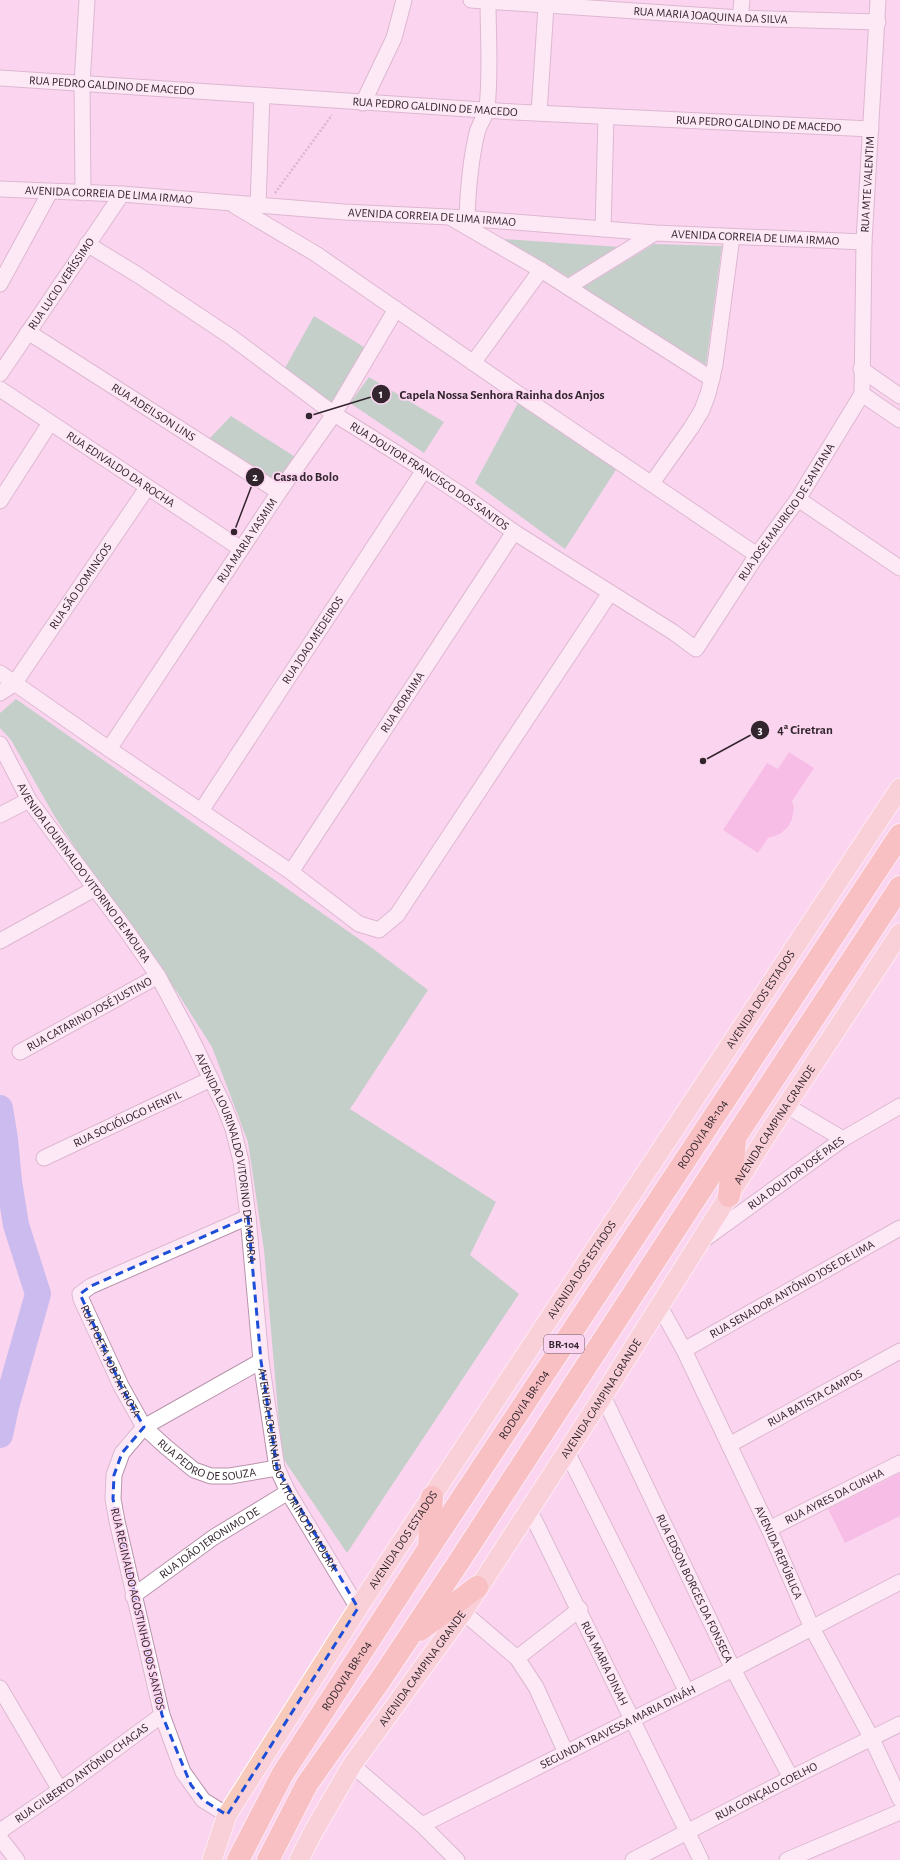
<svg xmlns="http://www.w3.org/2000/svg" width="900" height="1860" viewBox="0 0 900 1860" font-family="'Alegreya Sans',sans-serif">
<style>
.green{fill:#80c79e}
.lines{fill:none;stroke-linecap:round;stroke-linejoin:round}
.river{stroke:#929bed;stroke-width:26}
.building{fill:#f2a1db}
.minor-casing{stroke:#b894ac;stroke-width:17}
.major-casing{stroke:#fff;stroke-width:21}
.highway-casing{stroke:#fff;stroke-width:24}
.path{stroke:#b194a8;stroke-width:2.5;stroke-dasharray:2 2;stroke-linecap:butt}
.minor{stroke:#fff;stroke-width:15}
.major{stroke:#f8cabc;stroke-width:19}
.highway{stroke:#f3a78f;stroke-width:22}
.marked{fill:none;stroke:#1d4ed8;stroke-width:3;stroke-dasharray:8 5;stroke-linejoin:round}
.labels{text-anchor:middle;dominant-baseline:central;stroke-width:3.5;stroke-linejoin:round;paint-order:stroke}
.shield{fill:#fbd5ef;stroke:#6f5a68;stroke-width:1}
.shield-label{font-size:11px;font-weight:bold;fill:#33252e}
.street-label{font-size:12px;fill:#33252e;stroke:#fbd5ef}
.leader{fill:none;stroke:#33252e;stroke-width:1.5}
.callout-dot{fill:#33252e;stroke:#fbd5ef;stroke-width:1.5}
.mark-label{font-size:12px;text-anchor:middle;font-weight:bold;fill:#fff}
.callout-label{font-size:13px;text-anchor:middle;font-weight:bold;fill:#33252e;stroke:#fbd5ef;stroke-width:3.5;stroke-linejoin:round;paint-order:stroke}
</style>
<rect width="100%" height="100%" fill="#fbd5ef"/>
<path class="green" d="M 503,239 L 620,247 L 568,277 Z
M 654,244 L 722,246 L 706,365 L 582,288 Z
M 314,316 L 367,349 L 332,405 L 285,368 Z
M 369,377 L 444,422 L 424,453 L 350,403 Z
M 518,403 L 617,468 L 565,549 L 475,483 Z
M 231,416 L 297,458 L 277,486 L 207,441 Z
M 16,699 L 372,948 L 428,990 L 350,1109 L 496,1202 L 470,1255 L 519,1294 L 347,1553 L 282,1457 L 264,1250 L 248,1142 L 212,1047 L 177,992 L 105,893 L 55,817 L 11,740 L 0,728 L 0,713 Z"/>
<g class="lines">
<path class="river" d="M 0,1108 L 5,1139 L 9,1181 L 16,1225 L 38,1294 L 6,1407 L 0,1435"/>
</g>
<path class="building" d="M 789,752 L 814,768 L 792,801 L 794,808 L 792,819 L 788,827 L 780,834 L 768,838 L 758,853 L 723,830 L 767,763 L 778,769 Z
M 900,1473 L 900,1516 L 845,1543 L 828,1509 Z"/>
<g class="lines">
<g class="minor-casing">
<g id="minor">
<path id="s1" d="M 471,0 L 740,18 L 878,22"/>
<path d="M 740,18 L 742,0"/>
<path id="s2" d="M 0,78 L 514,112 L 871,129"/>
<path d="M 363,103 L 394,38 L 404,0"/>
<path d="M 539,113 L 546,6"/>
<path id="s3" d="M 0,189 L 122,194 L 344,212 L 449,217 L 655,233 L 864,242"/>
<path d="M 83,193 L 82,84 L 87,0"/>
<path d="M 258,205 L 262,96"/>
<path d="M 235,206 L 316,254 L 517,393 L 757,555"/>
<path d="M 467,218 C 468,189 470,162 477,133 C 479,124 486,116 487,108 C 491,72 488,36 488,0"/>
<path d="M 453,219 L 541,270 L 712,379"/>
<path d="M 603,229 L 606,117"/>
<path id="s4" d="M 87,244 L 138,275 L 231,337 L 334,414 L 424,470 L 468,499 L 514,532 L 673,632 L 696,649 L 757,555 L 798,499 L 862,394 L 864,242 L 878,0"/>
<path d="M 0,284 L 50,192"/>
<path d="M 568,287 L 655,233"/>
<path id="s5" d="M 28,332 L 279,492"/>
<path d="M 473,363 L 541,270"/>
<path d="M 861,369 L 900,396"/>
<path id="s6" d="M 0,374 L 122,194"/>
<path id="s7" d="M 0,389 L 241,549"/>
<path d="M 862,394 L 900,420"/>
<path d="M 652,483 L 691,428 L 702,410 L 708,394 L 715,365 L 732,237"/>
<path d="M 798,499 L 900,568"/>
<path d="M 0,501 L 50,423"/>
<path d="M 0,673 L 109,749 L 291,872 L 359,924 L 379,930 L 397,915 L 610,593"/>
<path id="s8" d="M 0,693 L 14,684 L 147,488"/>
<path id="s9" d="M 0,744 L 29,800 L 126,930 L 158,976 L 189,1034 L 224,1106 L 233,1129 L 241,1161 L 248,1217 L 261,1361 L 277,1468 L 288,1492 L 358,1608"/>
<path id="s10" d="M 109,749 L 279,492 L 334,414 L 396,309"/>
<path id="s11" d="M 201,811 L 424,470"/>
<path d="M 0,815 L 29,800"/>
<path id="s12" d="M 291,872 L 514,532"/>
<path d="M 0,941 L 94,889"/>
<path id="s13" d="M 20,1052 L 158,976"/>
<path d="M 787,1106 L 843,1139"/>
<path id="s14" d="M 44,1158 L 211,1079"/>
<path id="s15" d="M 248,1217 L 91,1286 L 80,1294 L 81,1299 L 121,1386 L 144,1427 L 166,1447 L 194,1470 L 211,1476 L 230,1476 L 277,1468"/>
<path id="s16" d="M 702,1241 L 843,1139 L 900,1106"/>
<path id="s17" d="M 659,1305 L 684,1350 L 769,1529 L 812,1628 L 872,1739 L 900,1799"/>
<path id="s18" d="M 684,1350 L 900,1228"/>
<path id="s19" d="M 603,1396 L 733,1669 L 791,1778"/>
<path id="s20" d="M 729,1445 L 900,1351"/>
<path d="M 567,1452 L 687,1692"/>
<path id="s21" d="M 529,1509 L 701,1860"/>
<path id="s22" d="M 769,1529 L 900,1463"/>
<path id="s23" d="M 133,1596 L 214,1537 L 288,1492"/>
<path d="M 463,1612 L 517,1658 L 536,1687 L 566,1753"/>
<path d="M 517,1658 L 580,1609"/>
<path d="M 0,1688 L 60,1790"/>
<path d="M 352,1765 L 422,1825 L 457,1860"/>
<path d="M 227,1815 L 203,1800 L 183,1772 L 162,1715 L 117,1521 L 113,1499 L 114,1475 L 122,1453 L 144,1427 L 261,1361"/>
<path id="s24" d="M 422,1825 L 733,1669 L 900,1582"/>
<path id="s25" d="M 0,1831 L 60,1790 L 162,1715"/>
<path d="M 0,1838 L 17,1860"/>
<path id="s26" d="M 633,1860 L 791,1778 L 900,1724"/>
<path d="M 787,1860 L 900,1812"/>
</g>
</g>
<g class="major-casing">
<g id="major">
<path id="s27" d="M 212,1860 L 227,1815 L 358,1608 L 900,788"/>
<path id="s28" d="M 299,1860 L 312,1834 L 352,1765 L 463,1612 L 603,1396 L 765,1138 L 900,933"/>
</g>
</g>
<g class="highway-casing">
<g id="highway">
<path d="M 729,1196 L 735,1141"/>
<path d="M 429,1548 L 432,1497"/>
<path d="M 420,1630 L 477,1587"/>
<path id="s29" d="M 238,1860 L 282,1775 L 429,1548 L 900,835"/>
<path d="M 268,1860 L 307,1784 L 381,1679 L 462,1557 L 736,1136 L 900,887"/>
</g>
</g>
<path class="path" d="M 275,193 L 332,115"/>
<use href="#minor" class="minor"/>
<use href="#major" class="major"/>
<use href="#highway" class="highway"/>
</g>
<path d="M0 0H900V1860H0ZM 248,1217 L 261,1361 L 277,1468 L 358,1608 L 227,1815 L 203,1800 L 191,1785 L 162,1715 L 113,1499 L 114,1475 L 122,1453 L 144,1427 L 121,1386 L 80,1294 L 91,1286 Z" fill="#fbd5ef" fill-opacity=".55" fill-rule="evenodd"/>
<path class="marked" d="M 248,1217 L 261,1361 L 277,1468 L 358,1608 L 227,1815 L 203,1800 L 191,1785 L 162,1715 L 113,1499 L 114,1475 L 122,1453 L 144,1427 L 121,1386 L 80,1294 L 91,1286 Z"/>
<g class="labels">
<rect class="shield" x="544" y="1335" width="40" height="18" rx="3"/>
<g class="shield-label">
<text x="564" y="1344">BR-104</text>
</g>
<g class="street-label">
<text stroke="none"><textPath href="#s1" startOffset="240">RUA MARIA JOAQUINA DA SILVA</textPath></text>
<text stroke="none"><textPath href="#s2" startOffset="112">RUA PEDRO GALDINO DE MACEDO</textPath></text>
<text stroke="none"><textPath href="#s2" startOffset="436">RUA PEDRO GALDINO DE MACEDO</textPath></text>
<text stroke="none"><textPath href="#s2" startOffset="760">RUA PEDRO GALDINO DE MACEDO</textPath></text>
<text stroke="none"><textPath href="#s4" startOffset="1246">RUA MTE VALENTIM</textPath></text>
<text stroke="none"><textPath href="#s3" startOffset="109">AVENIDA CORREIA DE LIMA IRMAO</textPath></text>
<text stroke="none"><textPath href="#s3" startOffset="433">AVENIDA CORREIA DE LIMA IRMAO</textPath></text>
<text stroke="none"><textPath href="#s3" startOffset="757">AVENIDA CORREIA DE LIMA IRMAO</textPath></text>
<text stroke="none"><textPath href="#s6" startOffset="109">RUA LUCIO VERÍSSIMO</textPath></text>
<text stroke="none"><textPath href="#s5" startOffset="149">RUA ADEILSON LINS</textPath></text>
<text stroke="none"><textPath href="#s7" startOffset="145">RUA EDIVALDO DA ROCHA</textPath></text>
<text stroke="none"><textPath href="#s4" startOffset="414">RUA DOUTOR FRANCISCO DOS SANTOS</textPath></text>
<text stroke="none"><textPath href="#s4" startOffset="896">RUA JOSE MAURICIO DE SANTANA</textPath></text>
<text stroke="none"><textPath href="#s10" startOffset="250">RUA MARIA YASMIM</textPath></text>
<text stroke="none"><textPath href="#s8" startOffset="135">RUA SÃO DOMINGOS</textPath></text>
<text stroke="none"><textPath href="#s11" startOffset="204">RUA JOAO MEDEIROS</textPath></text>
<text stroke="none"><textPath href="#s12" startOffset="203">RUA RORAIMA</textPath></text>
<text stroke="none"><textPath href="#s9" startOffset="154">AVENIDA LOURINALDO VITORINO DE MOURA</textPath></text>
<text stroke="none"><textPath href="#s27" startOffset="1022">AVENIDA DOS ESTADOS</textPath></text>
<text stroke="none"><textPath href="#s13" startOffset="79">RUA CATARINO JOSÉ JUSTINO</textPath></text>
<text stroke="none"><textPath href="#s14" startOffset="92">RUA SOCIÓLOGO HENFIL</textPath></text>
<text stroke="none"><textPath href="#s28" startOffset="876">AVENIDA CAMPINA GRANDE</textPath></text>
<text stroke="none"><textPath href="#s29" startOffset="862">RODOVIA BR-104</textPath></text>
<text stroke="none"><textPath href="#s9" startOffset="478">AVENIDA LOURINALDO VITORINO DE MOURA</textPath></text>
<text stroke="none"><textPath href="#s16" startOffset="116">RUA DOUTOR JOSÉ PAES</textPath></text>
<text stroke="none"><textPath href="#s27" startOffset="698">AVENIDA DOS ESTADOS</textPath></text>
<text stroke="none"><textPath href="#s18" startOffset="124">RUA SENADOR ANTÔNIO JOSE DE LIMA</textPath></text>
<text stroke="none"><textPath href="#s15" startOffset="259">RUA POETA JOB PATRIOTA</textPath></text>
<text stroke="none"><textPath href="#s28" startOffset="552">AVENIDA CAMPINA GRANDE</textPath></text>
<text stroke="none"><textPath href="#s20" startOffset="98">RUA BATISTA CAMPOS</textPath></text>
<text stroke="none"><textPath href="#s29" startOffset="538">RODOVIA BR-104</textPath></text>
<text stroke="none"><textPath href="#s15" startOffset="408">RUA PEDRO DE SOUZA</textPath></text>
<text stroke="none"><textPath href="#s9" startOffset="802">AVENIDA LOURINALDO VITORINO DE MOURA</textPath></text>
<text stroke="none"><textPath href="#s22" startOffset="73">RUA AYRES DA CUNHA</textPath></text>
<text stroke="none"><textPath href="#s27" startOffset="374">AVENIDA DOS ESTADOS</textPath></text>
<text stroke="none"><textPath href="#s23" startOffset="93">RUA JOÃO JERONIMO DE</textPath></text>
<text stroke="none"><textPath href="#s17" startOffset="275">AVENIDA REPÚBLICA</textPath></text>
<text stroke="none"><textPath href="#s19" startOffset="213">RUA EDSON BORGES DA FONSECA</textPath></text>
<text transform="translate(138 1609) rotate(77)">RUA REGINALDO AGOSTINHO DOS SANTOS</text>
<text stroke="none"><textPath href="#s21" startOffset="172">RUA MARIA DINAH</textPath></text>
<text stroke="none"><textPath href="#s28" startOffset="228">AVENIDA CAMPINA GRANDE</textPath></text>
<text stroke="none"><textPath href="#s29" startOffset="214">RODOVIA BR-104</textPath></text>
<text stroke="none"><textPath href="#s24" startOffset="219">SEGUNDA TRAVESSA MARIA DINÁH</textPath></text>
<text stroke="none"><textPath href="#s25" startOffset="100">RUA GILBERTO ANTÔNIO CHAGAS</textPath></text>
<text stroke="none"><textPath href="#s26" startOffset="150">RUA GONÇALO COELHO</textPath></text>
</g>
</g>
<path class="leader" d="M309 416L381 394M234 532L255 477M703 761L760 730"/>
<g class="callout-dot">
<circle cx="309" cy="416" r="4"/>
<circle cx="234" cy="532" r="4"/>
<circle cx="703" cy="761" r="4"/>
<circle cx="381" cy="394" r="10"/>
<circle cx="255" cy="477" r="10"/>
<circle cx="760" cy="730" r="10"/>
</g>
<g class="mark-label">
<text x="381" y="398">1</text>
<text x="255" y="481">2</text>
<text x="760" y="734">3</text>
</g>
<g class="callout-label">
<text x="502" y="399">Capela Nossa Senhora Rainha dos Anjos</text>
<text x="306" y="481">Casa do Bolo</text>
<text x="805" y="734">4ª Ciretran</text>
</g>
</svg>
